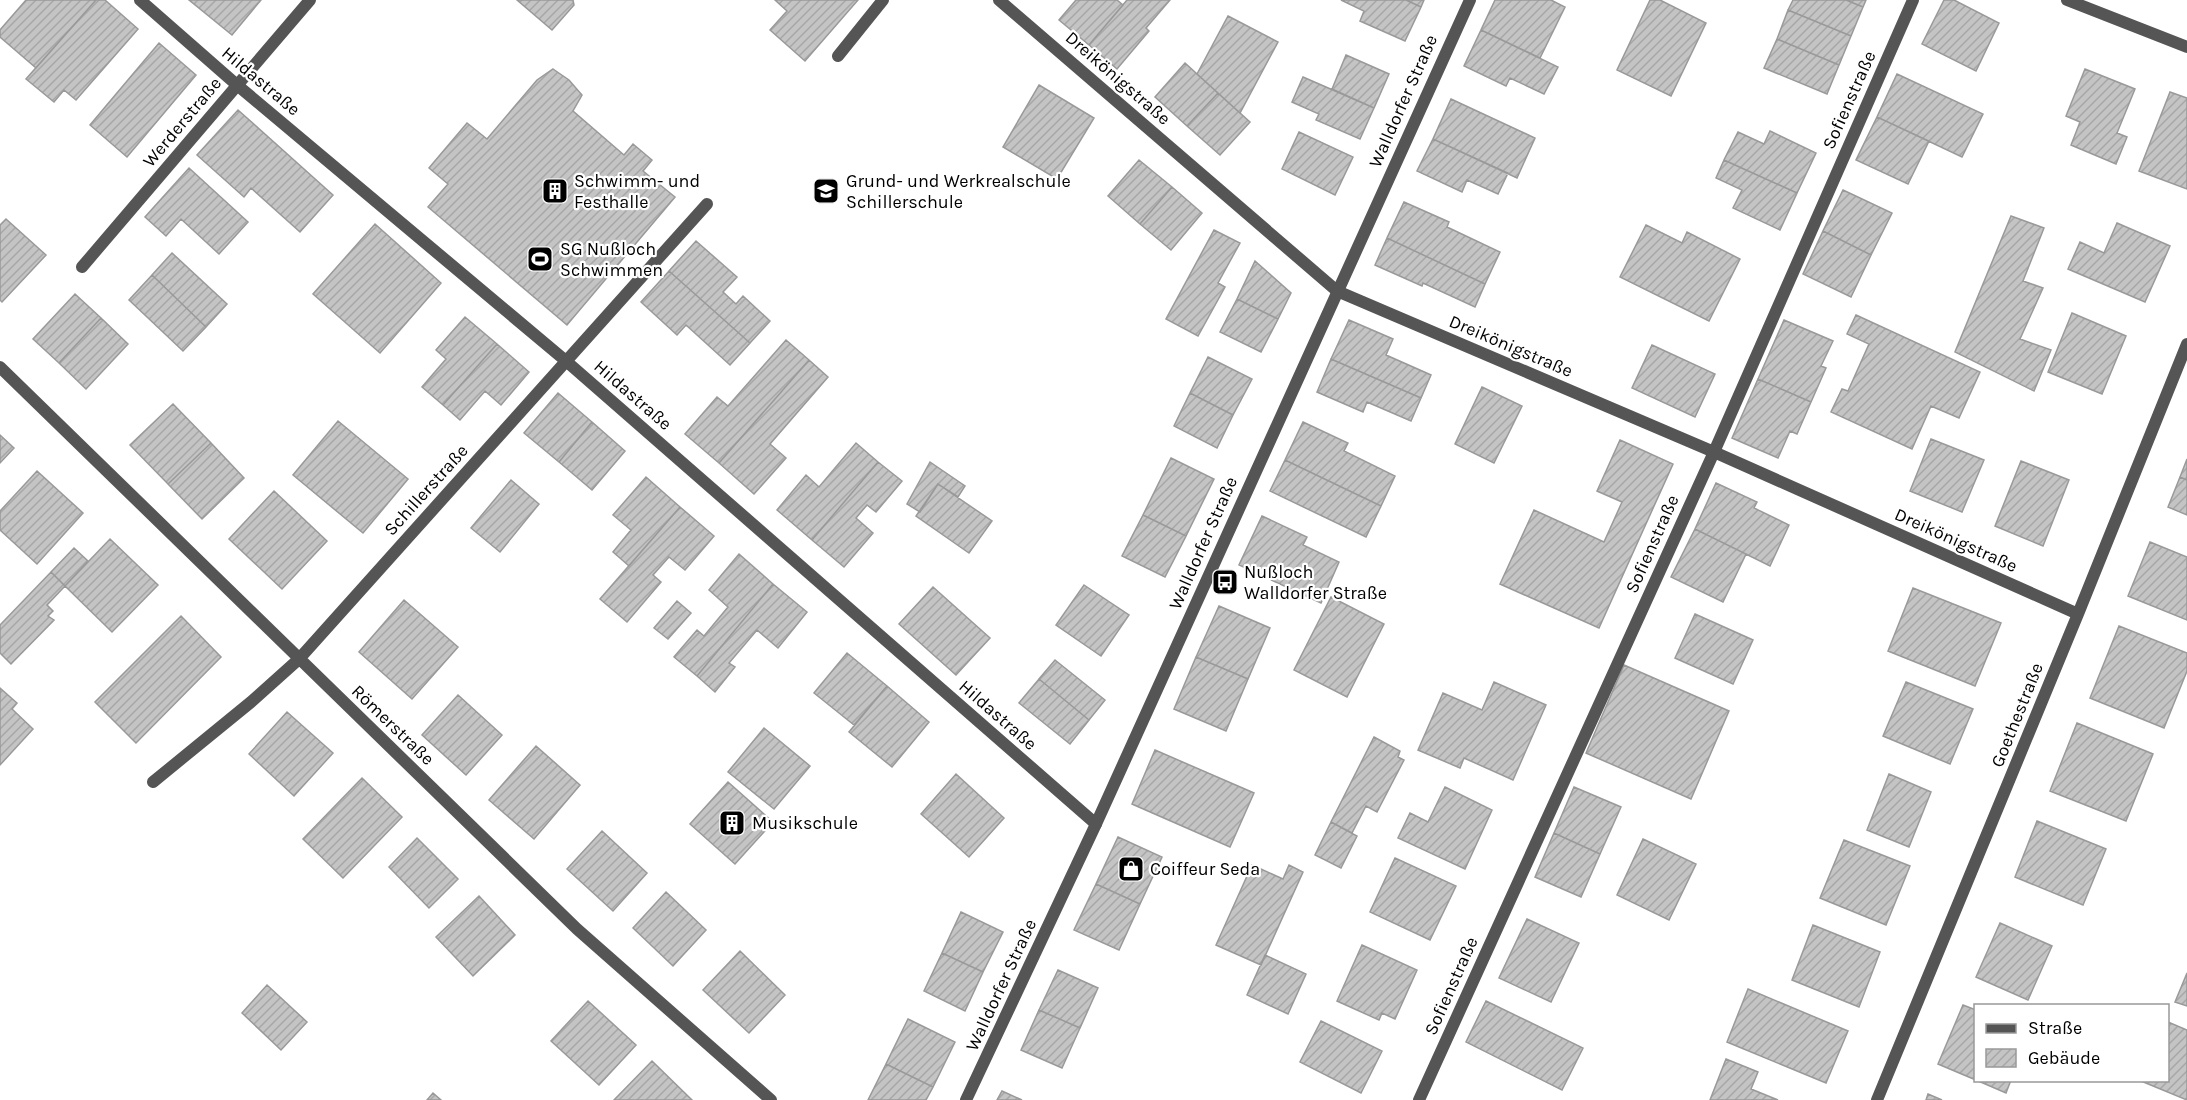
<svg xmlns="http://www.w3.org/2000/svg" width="2187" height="1100" viewBox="0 0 2187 1100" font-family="Karla,sans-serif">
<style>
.building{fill:url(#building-hatch);stroke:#999;stroke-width:1.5}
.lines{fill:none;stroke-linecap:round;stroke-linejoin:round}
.minor{stroke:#555;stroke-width:12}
.tertiary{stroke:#555;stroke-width:12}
.labels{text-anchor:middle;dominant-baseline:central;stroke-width:4.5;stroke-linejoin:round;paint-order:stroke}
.street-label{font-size:18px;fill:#000;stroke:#fff}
.poi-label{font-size:18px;fill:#000;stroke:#fff;text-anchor:start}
</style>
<defs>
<pattern id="building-hatch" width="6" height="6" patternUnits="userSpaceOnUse" patternTransform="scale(1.5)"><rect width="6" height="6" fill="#c4c4c4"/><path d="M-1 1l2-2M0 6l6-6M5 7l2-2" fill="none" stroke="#a7a7a7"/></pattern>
</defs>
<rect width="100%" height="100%" fill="#fff"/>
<path class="building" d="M 26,0 L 96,0 L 36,68 L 0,37 L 0,30 Z
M 96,0 L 105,0 L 138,29 L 76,100 L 64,90 L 54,102 L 26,79 Z
M 189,0 L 261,0 L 232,35 Z
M 517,0 L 573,0 L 574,5 L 552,30 Z
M 775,0 L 858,0 L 805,61 L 770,30 L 787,11 Z
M 1076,0 L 1117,0 L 1123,5 L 1089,45 L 1059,20 Z
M 1127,0 L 1170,0 L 1146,28 L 1149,31 L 1117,69 L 1089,45 Z
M 1341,0 L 1406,0 L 1421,7 L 1405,41 L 1360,21 L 1364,11 Z
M 1406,0 L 1424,0 L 1421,7 Z
M 1495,0 L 1551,0 L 1565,7 L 1540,58 L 1481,30 Z
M 1650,0 L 1660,0 L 1706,23 L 1671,96 L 1617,70 Z
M 1793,0 L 1846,0 L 1863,7 L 1851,36 L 1788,10 Z
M 1846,0 L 1866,0 L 1863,7 Z
M 1944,0 L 1954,0 L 1999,23 L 1976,71 L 1922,44 Z
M 1788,10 L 1851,36 L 1839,65 L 1777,39 Z
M 1228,16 L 1278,42 L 1240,113 L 1197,74 Z
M 1481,30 L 1558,67 L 1544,94 L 1510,78 L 1506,86 L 1464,66 Z
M 1777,39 L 1839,65 L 1827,94 L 1764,68 Z
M 159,43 L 196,75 L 127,157 L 90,125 Z
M 1346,55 L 1389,74 L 1374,108 L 1332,89 Z
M 1185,63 L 1218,93 L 1187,126 L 1155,97 Z
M 553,69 L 569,80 L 582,95 L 573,111 L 624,155 L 633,144 L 652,160 L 643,171 L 675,197 L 567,325 L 428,207 L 448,184 L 429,168 L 467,123 L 487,139 L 537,80 Z
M 2085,69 L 2135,89 L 2117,133 L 2127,137 L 2116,164 L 2071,145 L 2080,122 L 2066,116 Z
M 1897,74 L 1983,114 L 1962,157 L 1877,117 Z
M 1303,77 L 1374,108 L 1360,139 L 1316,120 L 1319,114 L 1292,102 Z
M 1039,85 L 1094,118 L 1057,179 L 1003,147 Z
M 2170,92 L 2187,98 L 2187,189 L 2139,171 Z
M 1218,93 L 1250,122 L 1220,155 L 1187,126 Z
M 1451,99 L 1535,138 L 1517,178 L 1433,139 Z
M 238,110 L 333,195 L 300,232 L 251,188 L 244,197 L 197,155 Z
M 1877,117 L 1929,141 L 1908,184 L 1856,160 Z
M 1770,131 L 1816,153 L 1797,193 L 1724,160 L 1738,132 L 1764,144 Z
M 1299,132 L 1353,157 L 1335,195 L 1282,169 Z
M 1433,139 L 1508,173 L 1498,194 L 1467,180 L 1462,192 L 1417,171 Z
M 1139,160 L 1172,187 L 1140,224 L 1108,196 Z
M 1724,160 L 1797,193 L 1780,230 L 1733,208 L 1742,190 L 1716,178 Z
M 189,168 L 248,222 L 219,254 L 181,219 L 166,236 L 145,217 Z
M 1172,187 L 1202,213 L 1171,250 L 1140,224 Z
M 1843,190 L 1892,213 L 1871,255 L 1823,231 Z
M 1404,202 L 1449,222 L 1447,227 L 1500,252 L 1485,284 L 1387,238 Z
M 2011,216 L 2044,228 L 2023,281 L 2043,288 L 2020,339 L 2051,350 L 2034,391 L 1955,352 Z
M 6,219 L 46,255 L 2,302 L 0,300 L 0,225 Z
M 2117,223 L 2170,246 L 2145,302 L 2068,269 L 2080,242 L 2104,253 Z
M 375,224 L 441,283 L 380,353 L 313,294 Z
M 1646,225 L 1682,243 L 1687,232 L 1740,259 L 1709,321 L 1620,277 Z
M 1214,230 L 1240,243 L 1218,283 L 1225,287 L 1198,336 L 1166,319 Z
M 1823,231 L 1871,255 L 1851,297 L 1803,274 Z
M 1387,238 L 1485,284 L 1475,307 L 1423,283 L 1422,286 L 1375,265 Z
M 696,241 L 737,277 L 723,292 L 736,304 L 743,296 L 770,321 L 750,343 L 669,271 Z
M 172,253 L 227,304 L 206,327 L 152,275 Z
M 1255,261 L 1291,293 L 1278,319 L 1237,299 Z
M 669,271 L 750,343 L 730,365 L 686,325 L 677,335 L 641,302 Z
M 152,275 L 206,327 L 183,351 L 129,300 Z
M 75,294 L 101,318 L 59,363 L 33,339 Z
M 1237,299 L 1278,319 L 1261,352 L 1220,332 Z
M 2072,313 L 2126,336 L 2102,394 L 2048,372 Z
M 1856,315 L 1980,372 L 1959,418 L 1931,406 L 1912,449 L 1831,412 L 1842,389 L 1848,391 L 1869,344 L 1847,334 Z
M 465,317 L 497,344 L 443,405 L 422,387 L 446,359 L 436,350 Z
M 101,318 L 128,344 L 86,389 L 59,363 Z
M 1349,320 L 1393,339 L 1386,355 L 1431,375 L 1421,398 L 1331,359 Z
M 1784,320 L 1833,341 L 1821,366 L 1826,368 L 1811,402 L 1758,379 Z
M 786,340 L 809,360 L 719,463 L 685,434 L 717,397 L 728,406 Z
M 497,344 L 529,372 L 501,405 L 485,391 L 460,420 L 443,405 Z
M 1652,345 L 1715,374 L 1695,417 L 1632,388 Z
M 1208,357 L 1252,379 L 1233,415 L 1190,393 Z
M 1331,359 L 1421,398 L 1411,421 L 1367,402 L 1363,412 L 1317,392 Z
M 809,360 L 828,377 L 770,444 L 786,458 L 754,494 L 719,463 Z
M 1758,379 L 1811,402 L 1797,434 L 1790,431 L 1778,458 L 1732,438 Z
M 1482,387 L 1522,406 L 1494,463 L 1455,444 Z
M 558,393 L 592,422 L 559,462 L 524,433 Z
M 1190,393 L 1233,415 L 1217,448 L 1174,426 Z
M 173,404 L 211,443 L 168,484 L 130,445 Z
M 338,421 L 408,479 L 363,533 L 293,475 Z
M 592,422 L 625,451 L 592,490 L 559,462 Z
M 1303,422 L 1348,443 L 1344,451 L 1395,476 L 1381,506 L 1285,460 Z
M 0,435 L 14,448 L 0,463 Z
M 1931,439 L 1984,460 L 1962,512 L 1910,491 Z
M 1620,440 L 1673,464 L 1599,628 L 1500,584 L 1534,510 L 1604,542 L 1622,502 L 1597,491 Z
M 211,443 L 244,478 L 202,519 L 168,484 Z
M 856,443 L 878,462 L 812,540 L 777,510 L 806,475 L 819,487 Z
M 1171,458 L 1214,479 L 1186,536 L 1143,515 Z
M 2187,459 L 2187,480 L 2180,477 Z
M 1285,460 L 1381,506 L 1366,537 L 1270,491 Z
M 2021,461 L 2069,480 L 2043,546 L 1995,526 Z
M 878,462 L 902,481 L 876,512 L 867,505 L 856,518 L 873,533 L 844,567 L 812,540 Z
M 930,462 L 965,486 L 958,497 L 938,484 L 920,512 L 907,504 Z
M 37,471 L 83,513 L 37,564 L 0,530 L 0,511 Z
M 646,477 L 680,507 L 629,566 L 613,552 L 631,530 L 613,515 Z
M 2180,477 L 2187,480 L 2187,515 L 2168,507 Z
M 511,480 L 539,504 L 500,552 L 471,528 Z
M 1716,483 L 1757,502 L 1754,508 L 1789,525 L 1770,566 L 1695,529 Z
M 938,484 L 992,521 L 969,553 L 916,516 Z
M 274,491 L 327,541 L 282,589 L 229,539 Z
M 680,507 L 714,536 L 685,570 L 669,557 L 653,575 L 661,582 L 627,622 L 600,599 Z
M 1143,515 L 1186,536 L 1165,577 L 1122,556 Z
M 1262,516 L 1307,537 L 1303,545 L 1339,562 L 1321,603 L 1239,565 Z
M 1695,529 L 1746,554 L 1723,602 L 1671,577 Z
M 110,539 L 158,585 L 112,632 L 65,586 Z
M 2150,542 L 2187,557 L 2187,620 L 2128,596 Z
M 74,548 L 88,561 L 65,586 L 51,572 Z
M 739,554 L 773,584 L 697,676 L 674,657 L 697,630 L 704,636 L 728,607 L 709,590 Z
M 51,572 L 65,586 L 47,605 L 53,611 L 48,616 L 54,620 L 11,664 L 0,653 L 0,625 Z
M 773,584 L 807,612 L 778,648 L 757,630 L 729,663 L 735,667 L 715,692 L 697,676 Z
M 1084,585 L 1129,615 L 1101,656 L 1056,625 Z
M 933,587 L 990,638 L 956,675 L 899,624 Z
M 1913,588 L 2001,623 L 1975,686 L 1888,651 Z
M 1331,597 L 1384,624 L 1347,697 L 1294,670 Z
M 404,600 L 458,647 L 412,699 L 359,652 Z
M 677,601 L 691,613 L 668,639 L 654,628 Z
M 1219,606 L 1270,628 L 1248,679 L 1196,657 Z
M 1695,614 L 1753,640 L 1733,684 L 1675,658 Z
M 181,616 L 221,657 L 136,743 L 95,702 Z
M 2119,626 L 2187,653 L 2187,671 L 2164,728 L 2090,698 Z
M 847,653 L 887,686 L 854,725 L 814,693 Z
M 1196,657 L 1248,679 L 1226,731 L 1174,709 Z
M 1055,660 L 1105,700 L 1089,720 L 1039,679 Z
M 1624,665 L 1729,711 L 1691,799 L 1586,753 Z
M 1039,679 L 1089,720 L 1070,744 L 1019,703 Z
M 1494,682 L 1546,705 L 1513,780 L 1464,758 L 1460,768 L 1418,750 L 1443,693 L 1482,710 Z
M 1906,682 L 1973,709 L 1950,764 L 1883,736 Z
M 887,686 L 929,722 L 892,767 L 849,732 Z
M 0,688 L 17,703 L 12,709 L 33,729 L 0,765 Z
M 458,695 L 502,735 L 466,775 L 422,735 Z
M 287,712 L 333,753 L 294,796 L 249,754 Z
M 2077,723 L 2153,754 L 2126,821 L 2050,791 Z
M 764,728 L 810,766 L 774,809 L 728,772 Z
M 1374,737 L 1400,751 L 1398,757 L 1404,760 L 1377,812 L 1366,806 L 1352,833 L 1331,822 Z
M 536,746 L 580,785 L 534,839 L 489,800 Z
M 1155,750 L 1254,793 L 1230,847 L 1132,804 Z
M 956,774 L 1004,818 L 969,857 L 921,814 Z
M 1889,774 L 1931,792 L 1909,847 L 1867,830 Z
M 362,778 L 402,817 L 343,878 L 303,839 Z
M 728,782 L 773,822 L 735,864 L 690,824 Z
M 1445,787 L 1492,810 L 1465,869 L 1398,838 L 1410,813 L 1428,822 Z
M 1574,787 L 1621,807 L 1600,854 L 1554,833 Z
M 2037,821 L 2106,849 L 2083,905 L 2015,877 Z
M 1331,822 L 1357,836 L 1341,868 L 1315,855 Z
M 602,831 L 647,873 L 613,911 L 567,869 Z
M 1554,833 L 1600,854 L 1581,897 L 1535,877 Z
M 1118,837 L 1162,857 L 1140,904 L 1096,884 Z
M 417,838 L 458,879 L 429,908 L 389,867 Z
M 1643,839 L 1696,864 L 1669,920 L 1617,895 Z
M 1844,840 L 1910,866 L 1886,925 L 1820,898 Z
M 1395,858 L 1456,886 L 1430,940 L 1370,912 Z
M 1252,865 L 1283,879 L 1289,865 L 1303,872 L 1261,965 L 1216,945 Z
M 1096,884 L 1140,904 L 1119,950 L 1074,930 Z
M 666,892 L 706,930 L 673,966 L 633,928 Z
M 479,896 L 515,935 L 473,976 L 436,937 Z
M 961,912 L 1003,932 L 983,972 L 942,953 Z
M 1527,919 L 1579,943 L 1551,1002 L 1499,978 Z
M 2000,923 L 2052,946 L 2028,1000 L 1976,977 Z
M 1813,925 L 1880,952 L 1859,1007 L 1792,980 Z
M 1362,945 L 1417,970 L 1395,1019 L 1382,1013 L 1379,1020 L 1337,1001 Z
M 740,951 L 785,995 L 749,1033 L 703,990 Z
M 942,953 L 983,972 L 965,1011 L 924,991 Z
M 1265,955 L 1306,974 L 1288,1014 L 1247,995 Z
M 1058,970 L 1098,988 L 1080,1028 L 1039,1010 Z
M 2187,973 L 2187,1006 L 2175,1002 Z
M 267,985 L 307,1022 L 281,1050 L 242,1013 Z
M 1748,989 L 1848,1031 L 1826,1083 L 1727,1042 Z
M 588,1001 L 636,1045 L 599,1085 L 551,1041 Z
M 1486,1001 L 1583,1048 L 1562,1090 L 1466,1042 Z
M 1963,1005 L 1976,1010 L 1976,1080 L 1938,1064 Z
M 1039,1010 L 1080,1028 L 1062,1068 L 1021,1050 Z
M 908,1019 L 955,1042 L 933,1087 L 886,1064 Z
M 1321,1021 L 1382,1051 L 1361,1093 L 1300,1062 Z
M 2168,1022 L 2187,1030 L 2187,1100 L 2141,1081 L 2168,1080 Z
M 1726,1059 L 1758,1072 L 1751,1089 L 1778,1100 L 1710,1100 Z
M 652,1061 L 692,1100 L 614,1100 Z
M 886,1064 L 933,1087 L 926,1100 L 868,1100 Z
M 1976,1080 L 2011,1080 L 2006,1093 Z
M 1002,1091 L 1022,1100 L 997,1100 Z
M 433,1093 L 441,1100 L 427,1100 Z
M 1928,1094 L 1942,1100 L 1926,1100 Z"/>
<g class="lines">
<path class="minor" d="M 140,0 L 237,85 L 566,361 L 1096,824
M 999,0 L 1337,291 L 1714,452 L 2078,614
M 2067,0 L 2187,47
M 838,56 L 883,0
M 82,267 L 310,0
M 0,367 L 577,929 L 771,1100
M 153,782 L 251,702 L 299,659 L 707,204
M 1419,1100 L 1714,452 L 1913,0
M 1877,1100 L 2078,614 L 2187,344"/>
<path class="tertiary" d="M 966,1100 L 1096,824 L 1470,0"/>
</g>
<defs>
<g id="building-square" transform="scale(1.35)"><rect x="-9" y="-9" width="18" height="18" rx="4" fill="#000" stroke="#fff"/><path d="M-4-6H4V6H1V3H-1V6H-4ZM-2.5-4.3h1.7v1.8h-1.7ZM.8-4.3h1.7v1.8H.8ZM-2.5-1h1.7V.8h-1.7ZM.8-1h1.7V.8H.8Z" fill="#fff"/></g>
<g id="school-square" transform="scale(1.35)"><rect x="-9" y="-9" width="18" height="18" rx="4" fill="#000" stroke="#fff"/><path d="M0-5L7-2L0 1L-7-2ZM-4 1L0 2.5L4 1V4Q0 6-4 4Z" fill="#fff"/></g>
<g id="stadium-square" transform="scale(1.35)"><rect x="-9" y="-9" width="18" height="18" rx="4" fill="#000" stroke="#fff"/><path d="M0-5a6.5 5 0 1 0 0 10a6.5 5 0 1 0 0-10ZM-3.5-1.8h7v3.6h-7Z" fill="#fff"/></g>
<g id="bus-square" transform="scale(1.35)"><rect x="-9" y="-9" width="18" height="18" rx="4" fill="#000" stroke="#fff"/><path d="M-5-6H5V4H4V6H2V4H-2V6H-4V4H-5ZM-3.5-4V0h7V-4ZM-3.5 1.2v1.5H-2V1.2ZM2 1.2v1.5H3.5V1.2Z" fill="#fff"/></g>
<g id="shop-square" transform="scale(1.35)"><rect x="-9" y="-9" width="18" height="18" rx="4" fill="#000" stroke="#fff"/><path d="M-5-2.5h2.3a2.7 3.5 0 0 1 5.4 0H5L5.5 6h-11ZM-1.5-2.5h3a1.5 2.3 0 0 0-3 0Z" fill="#fff"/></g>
</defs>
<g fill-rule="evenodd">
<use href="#building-square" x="555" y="191"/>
<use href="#school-square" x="826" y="191"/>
<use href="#stadium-square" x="540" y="259"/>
<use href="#bus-square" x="1225" y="582"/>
<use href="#building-square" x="732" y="823"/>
<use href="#shop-square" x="1131" y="869"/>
</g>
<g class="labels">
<g class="street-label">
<text transform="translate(1118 78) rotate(41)">Dreikönigstraße</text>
<text transform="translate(261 81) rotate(40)">Hildastraße</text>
<text transform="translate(1849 100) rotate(-66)">Sofienstraße</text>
<text transform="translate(1403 101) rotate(-66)">Walldorfer Straße</text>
<text transform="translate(182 122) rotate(-50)">Werderstraße</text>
<text transform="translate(1511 346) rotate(23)">Dreikönigstraße</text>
<text transform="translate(633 395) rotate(41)">Hildastraße</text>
<text transform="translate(426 490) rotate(-48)">Schillerstraße</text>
<text transform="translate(1956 540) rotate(24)">Dreikönigstraße</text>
<text transform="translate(1203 543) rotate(-66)">Walldorfer Straße</text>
<text transform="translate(1652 544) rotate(-66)">Sofienstraße</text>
<text transform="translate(998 715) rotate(41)">Hildastraße</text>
<text transform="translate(2017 715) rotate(-68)">Goethestraße</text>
<text transform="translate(393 725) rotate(44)">Römerstraße</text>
<text transform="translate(1001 985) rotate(-65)">Walldorfer Straße</text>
<text transform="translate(1451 986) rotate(-66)">Sofienstraße</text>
</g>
<g class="poi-label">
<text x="574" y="181">Schwimm- und<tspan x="574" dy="21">Festhalle</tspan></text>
<text x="846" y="181">Grund- und Werkrealschule<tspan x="846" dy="21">Schillerschule</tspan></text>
<text x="560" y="249">SG Nußloch<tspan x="560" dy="21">Schwimmen</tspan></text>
<text x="1244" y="572">Nußloch<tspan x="1244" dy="21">Walldorfer Straße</tspan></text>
<text x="752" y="823">Musikschule</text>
<text x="1150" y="869">Coiffeur Seda</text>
</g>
</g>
<rect x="1974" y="1004" width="195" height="78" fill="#ffffff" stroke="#999999" stroke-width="1.5"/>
<rect x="1986" y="1024" width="30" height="9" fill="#555555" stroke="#999999" stroke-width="1.5"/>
<text x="2028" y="1034" font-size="18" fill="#000000">Straße</text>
<rect x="1986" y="1049" width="30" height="18" fill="url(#building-hatch)" stroke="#999999" stroke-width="1.5"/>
<text x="2028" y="1064" font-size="18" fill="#000000">Gebäude</text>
</svg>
